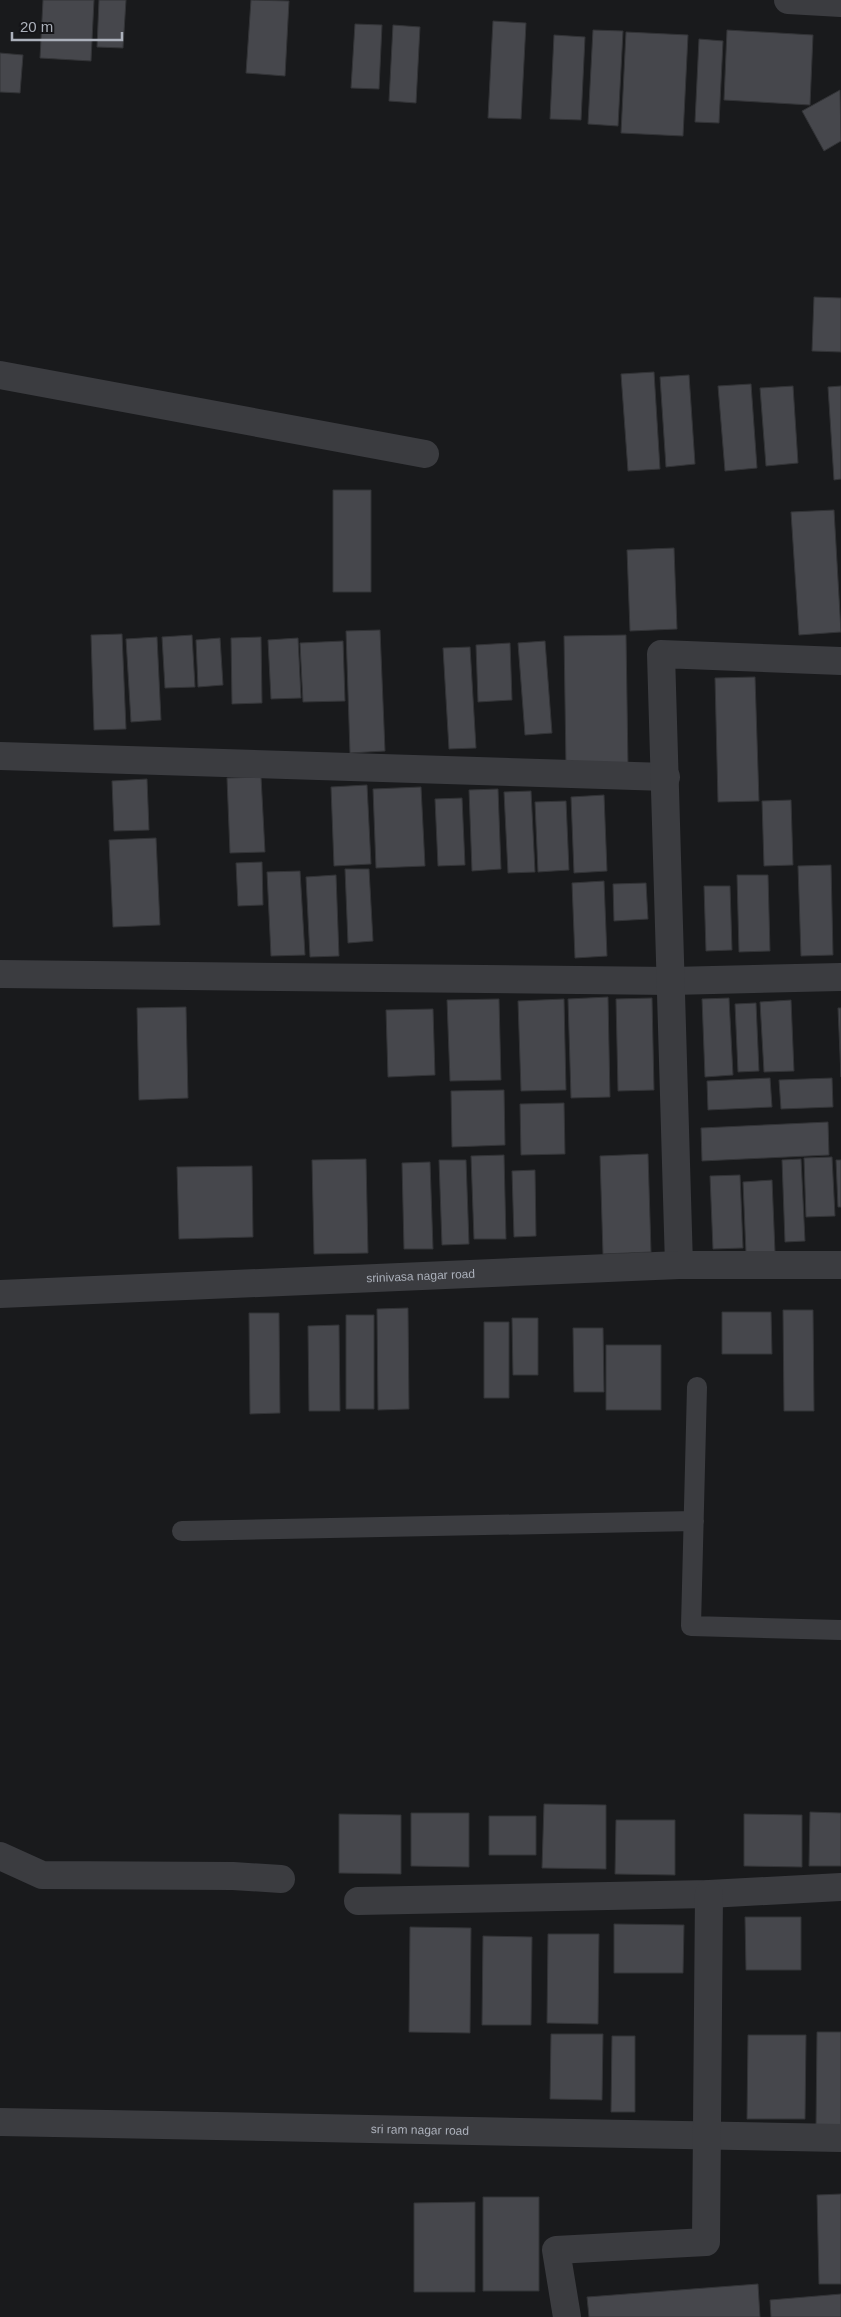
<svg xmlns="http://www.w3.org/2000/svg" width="841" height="2317" viewBox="0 0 841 2317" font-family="Arial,sans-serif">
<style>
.building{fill:#46474c;stroke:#333437}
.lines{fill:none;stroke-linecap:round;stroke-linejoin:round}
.service{stroke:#3b3c40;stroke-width:20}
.minor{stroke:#3b3c40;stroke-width:28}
.labels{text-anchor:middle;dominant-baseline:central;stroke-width:5;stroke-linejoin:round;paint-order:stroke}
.street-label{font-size:12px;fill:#acb1bb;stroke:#141417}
</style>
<rect width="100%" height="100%" fill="#191a1c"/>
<path class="building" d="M 43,0 L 94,0 L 91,61 L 40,58 Z
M 99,0 L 126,0 L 123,48 L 97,47 Z
M 251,0 L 289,1 L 285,76 L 246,73 Z
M 493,21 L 526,23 L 521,119 L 488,118 Z
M 355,24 L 382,25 L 379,89 L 351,88 Z
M 393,25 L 420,27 L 416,103 L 389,101 Z
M 593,30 L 623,31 L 618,126 L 588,124 Z
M 727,30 L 813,35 L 810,105 L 724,100 Z
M 626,32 L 688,35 L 683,136 L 621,133 Z
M 554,35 L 585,37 L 581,120 L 550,119 Z
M 699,39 L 723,41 L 719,123 L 695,122 Z
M 0,53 L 23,55 L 20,93 L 0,92 Z
M 840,90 L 841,141 L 824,151 L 802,111 Z
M 814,297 L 841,298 L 841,352 L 812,351 Z
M 654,372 L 660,469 L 628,471 L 621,374 Z
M 689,375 L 695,464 L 666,467 L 660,377 Z
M 751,384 L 757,468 L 725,471 L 718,386 Z
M 793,386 L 798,463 L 766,466 L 760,388 Z
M 841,386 L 841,479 L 834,480 L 828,387 Z
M 333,490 L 371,490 L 371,592 L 333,592 Z
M 834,510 L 841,632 L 799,635 L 791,512 Z
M 674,548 L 677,629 L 630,631 L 627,550 Z
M 380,630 L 385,751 L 350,753 L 346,631 Z
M 122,634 L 126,729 L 94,730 L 91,635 Z
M 192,635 L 195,687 L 165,688 L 162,637 Z
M 626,635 L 628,766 L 566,766 L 564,636 Z
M 157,637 L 161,720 L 131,722 L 126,639 Z
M 261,637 L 262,703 L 232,704 L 231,638 Z
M 220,638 L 223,685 L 198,687 L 196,640 Z
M 298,638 L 301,698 L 271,699 L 268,640 Z
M 343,641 L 345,701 L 303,702 L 300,643 Z
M 545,641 L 552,733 L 525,735 L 518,643 Z
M 510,643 L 512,700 L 478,702 L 476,645 Z
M 470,647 L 476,748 L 449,749 L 443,648 Z
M 755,677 L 759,801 L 718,802 L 715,678 Z
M 261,777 L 265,852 L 230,853 L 227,778 Z
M 147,779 L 149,830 L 114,831 L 112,781 Z
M 367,785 L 371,864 L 334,866 L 331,787 Z
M 421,787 L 425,866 L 376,868 L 373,789 Z
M 498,789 L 501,869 L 472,871 L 469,790 Z
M 531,791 L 535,872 L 508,873 L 504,792 Z
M 604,795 L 607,871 L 574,873 L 571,797 Z
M 462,798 L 465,865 L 438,866 L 435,799 Z
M 791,800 L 793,865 L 764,866 L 762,801 Z
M 566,801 L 569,870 L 538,872 L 535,802 Z
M 156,838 L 160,925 L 113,927 L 109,840 Z
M 262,862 L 263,905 L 238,906 L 236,863 Z
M 831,865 L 833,955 L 801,956 L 798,866 Z
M 345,869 L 369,869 L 373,941 L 348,943 Z
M 300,871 L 305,955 L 271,956 L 267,872 Z
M 336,875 L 339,956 L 310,957 L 306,877 Z
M 737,875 L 768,875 L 770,951 L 739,952 Z
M 604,881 L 607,956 L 575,958 L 572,883 Z
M 646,883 L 648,919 L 614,921 L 613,884 Z
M 704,886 L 730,886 L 732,950 L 706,951 Z
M 608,997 L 610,1097 L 571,1098 L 568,999 Z
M 652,998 L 654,1090 L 618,1091 L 616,999 Z
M 729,998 L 733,1075 L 705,1077 L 702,999 Z
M 499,999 L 501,1080 L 450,1081 L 447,1000 Z
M 564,999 L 566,1090 L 521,1091 L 518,1001 Z
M 791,1000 L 794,1071 L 764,1072 L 760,1002 Z
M 756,1003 L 759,1071 L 738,1072 L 735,1004 Z
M 186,1007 L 188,1098 L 139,1100 L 137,1008 Z
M 838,1008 L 841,1008 L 841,1077 Z
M 433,1009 L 435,1075 L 388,1077 L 386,1010 Z
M 770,1078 L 772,1107 L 708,1110 L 707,1081 Z
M 832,1078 L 833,1107 L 781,1109 L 779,1080 Z
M 504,1090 L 505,1145 L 452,1147 L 451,1091 Z
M 564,1103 L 565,1154 L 521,1155 L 520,1104 Z
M 828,1122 L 829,1155 L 702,1161 L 701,1128 Z
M 648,1154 L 651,1252 L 603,1254 L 600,1156 Z
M 504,1155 L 506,1239 L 474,1239 L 471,1156 Z
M 832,1157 L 835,1216 L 806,1217 L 804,1158 Z
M 366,1159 L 368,1253 L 314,1254 L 312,1160 Z
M 801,1159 L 805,1241 L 785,1242 L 782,1160 Z
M 439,1160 L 466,1160 L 469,1244 L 442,1245 Z
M 836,1160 L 841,1160 L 841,1207 L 838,1207 Z
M 430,1162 L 433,1249 L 404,1249 L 402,1163 Z
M 252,1166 L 253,1237 L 179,1239 L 177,1167 Z
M 535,1170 L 536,1236 L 514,1237 L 512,1171 Z
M 740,1175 L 743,1248 L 713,1249 L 710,1176 Z
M 772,1180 L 775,1252 L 746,1253 L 743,1182 Z
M 408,1308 L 409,1409 L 378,1410 L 377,1309 Z
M 783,1310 L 813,1310 L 814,1411 L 784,1411 Z
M 722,1312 L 771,1312 L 772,1354 L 722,1354 Z
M 249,1313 L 279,1313 L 280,1413 L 250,1414 Z
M 346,1315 L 374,1315 L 374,1409 L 346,1409 Z
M 512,1318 L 538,1318 L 538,1375 L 513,1375 Z
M 484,1322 L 509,1322 L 509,1398 L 484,1398 Z
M 339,1325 L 340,1411 L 309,1411 L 308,1326 Z
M 573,1328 L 603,1328 L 604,1392 L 574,1392 Z
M 606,1345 L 661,1345 L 661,1410 L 606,1410 Z
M 544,1804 L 606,1805 L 606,1869 L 542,1868 Z
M 810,1812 L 841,1813 L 841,1866 L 809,1866 Z
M 411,1813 L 469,1813 L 469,1867 L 411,1866 Z
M 339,1814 L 401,1815 L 401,1874 L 339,1873 Z
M 744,1814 L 802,1815 L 802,1867 L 744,1866 Z
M 489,1816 L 536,1816 L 536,1855 L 489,1855 Z
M 616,1820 L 675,1820 L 675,1875 L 615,1874 Z
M 745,1917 L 801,1917 L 801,1970 L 746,1970 Z
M 614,1924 L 684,1925 L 683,1973 L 614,1973 Z
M 410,1927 L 471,1928 L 470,2033 L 409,2032 Z
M 548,1934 L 599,1934 L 598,2024 L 547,2023 Z
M 483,1936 L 532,1937 L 531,2025 L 482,2025 Z
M 817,2032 L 841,2032 L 841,2128 L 816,2128 Z
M 551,2034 L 603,2034 L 602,2100 L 550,2099 Z
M 748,2035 L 806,2035 L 805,2119 L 747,2119 Z
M 612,2036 L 635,2036 L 635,2112 L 611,2112 Z
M 841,2194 L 841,2284 L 819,2284 L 817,2195 Z
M 483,2197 L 539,2197 L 539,2291 L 483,2291 Z
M 475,2202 L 475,2292 L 414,2292 L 414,2203 Z
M 758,2284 L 760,2317 L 589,2317 L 587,2297 Z
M 841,2294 L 841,2317 L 771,2317 L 770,2300 Z"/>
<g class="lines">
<path class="service" d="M 697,1387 L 691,1626 L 841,1630
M 182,1531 L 694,1521"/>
<g class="minor">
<path d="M 788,0 L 841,3"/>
<path d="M 0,375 L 425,454"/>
<path d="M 0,756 L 666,777"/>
<path d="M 0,974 L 672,981 L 841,977"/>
<path d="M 679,1265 L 661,654 L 841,661"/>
<path id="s1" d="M 0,1294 L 679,1265 L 841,1265"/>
<path d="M 0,1856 L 42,1875 L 233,1876 L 281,1879"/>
<path d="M 358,1901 L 709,1894 L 841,1887"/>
<path id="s2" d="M 0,2122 L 841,2138"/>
<path d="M 567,2317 L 556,2250 L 706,2242 L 709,1894"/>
</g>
</g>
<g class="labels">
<g class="street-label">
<text stroke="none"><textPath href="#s1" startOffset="421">srinivasa nagar road</textPath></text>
<text stroke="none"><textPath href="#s2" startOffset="420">sri ram nagar road</textPath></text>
</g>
</g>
<path d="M12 32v8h110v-8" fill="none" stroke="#acb1bb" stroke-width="2.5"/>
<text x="20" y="32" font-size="15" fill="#acb1bb" stroke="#141417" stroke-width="4" paint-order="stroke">20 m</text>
</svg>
